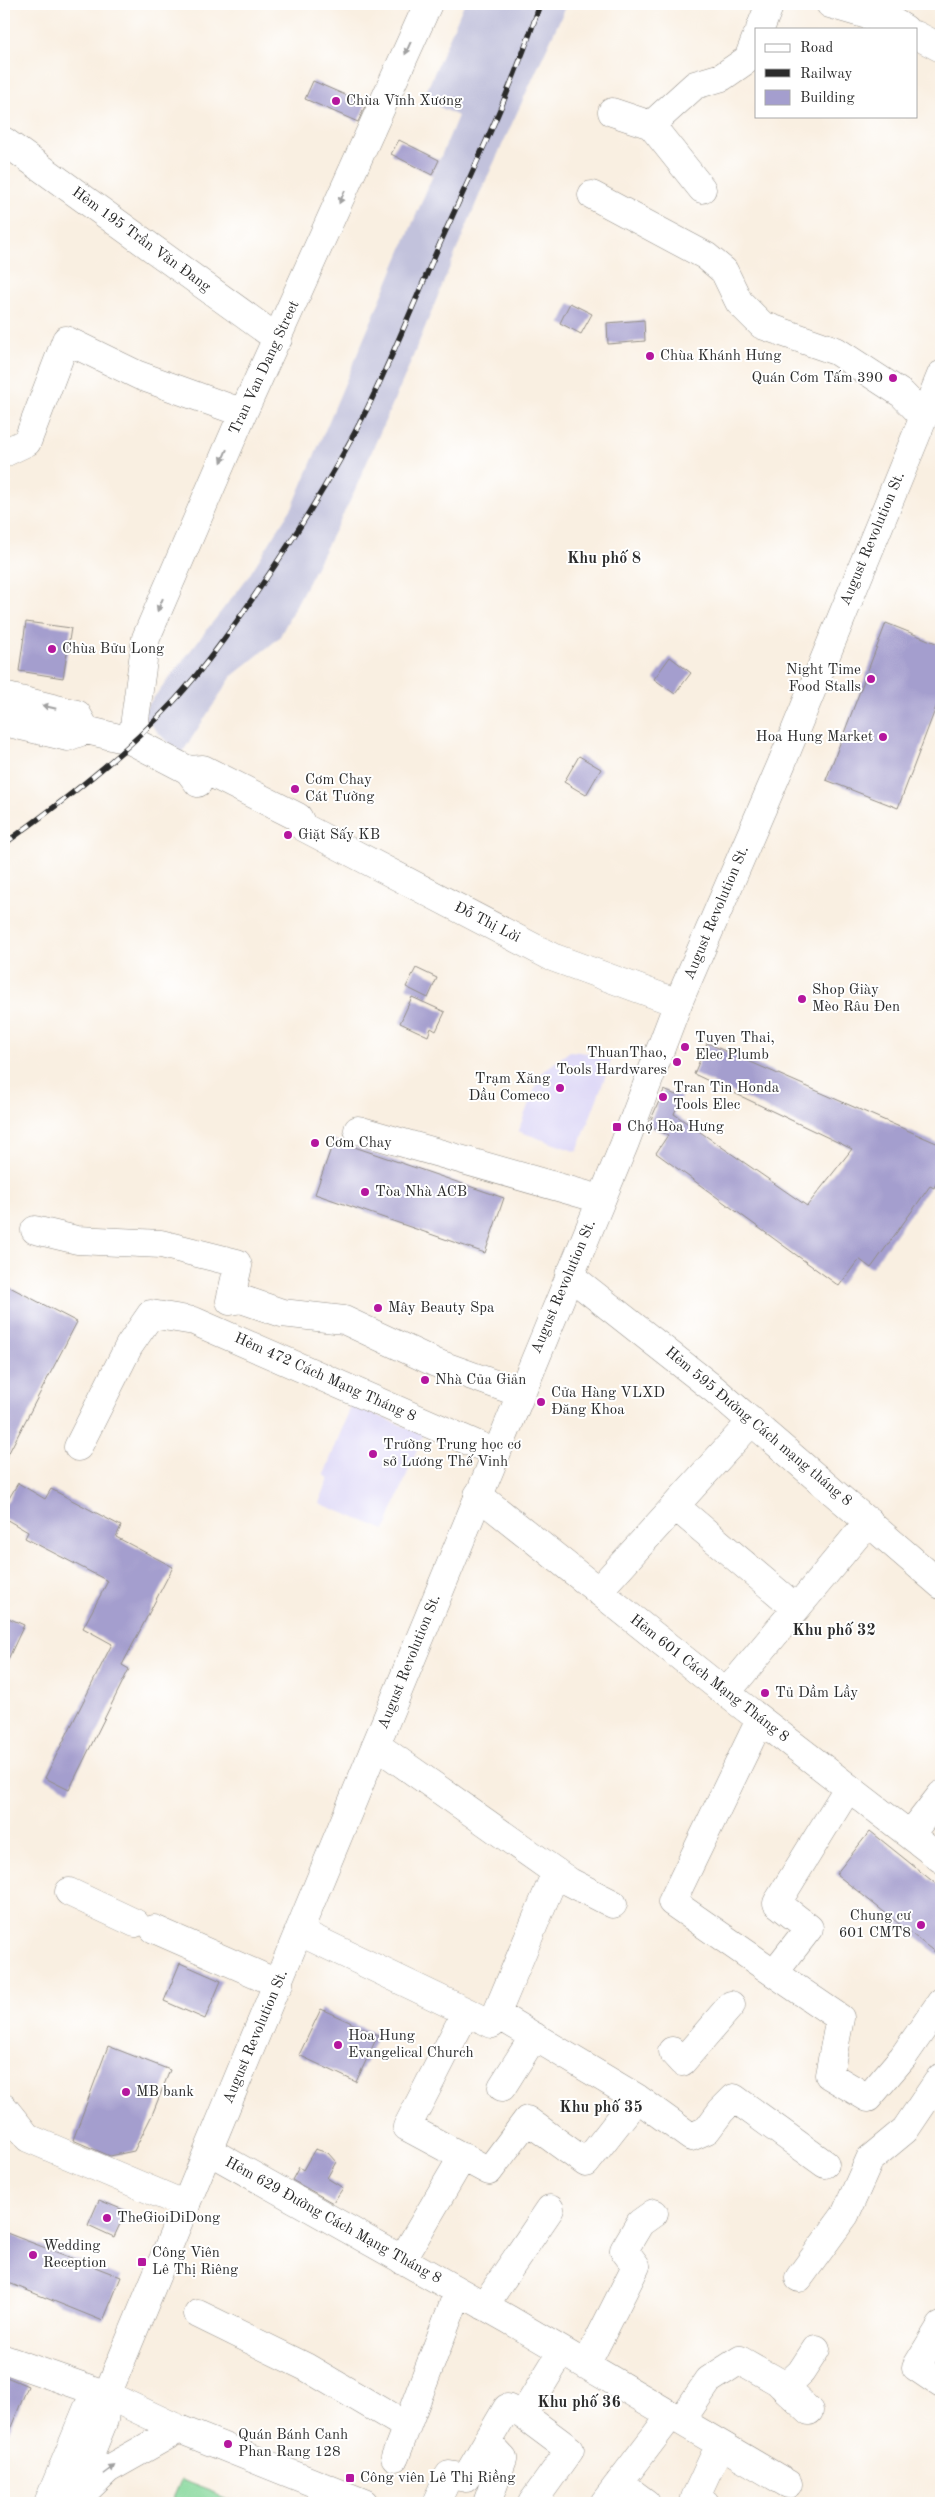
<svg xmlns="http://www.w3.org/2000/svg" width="945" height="2507" viewBox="0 0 945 2507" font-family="'Old Standard TT',serif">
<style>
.built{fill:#dcd6f6}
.industrial{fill:#c2c2dc}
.green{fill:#82d698;stroke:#568062}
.building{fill:#a49ece}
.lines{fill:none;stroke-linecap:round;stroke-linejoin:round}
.minor-casing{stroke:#928d86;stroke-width:29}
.major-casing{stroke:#928d86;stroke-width:29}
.minor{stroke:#fff;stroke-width:28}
.major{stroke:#fff;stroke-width:28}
.rail-casing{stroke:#2b2b2b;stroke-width:5.5}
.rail{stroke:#fff;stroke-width:4;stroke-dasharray:11;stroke-linecap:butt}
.oneway{fill:#a0a0a0}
.poi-dot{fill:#b5179e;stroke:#fff;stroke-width:2}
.labels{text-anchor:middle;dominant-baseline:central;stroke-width:4;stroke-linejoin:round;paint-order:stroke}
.poi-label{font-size:15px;fill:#2b2b2b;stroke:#fff;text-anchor:start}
.street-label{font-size:15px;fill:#2b2b2b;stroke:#fff}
.neighbourhood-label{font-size:16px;font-weight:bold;fill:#2b2b2b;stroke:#fff}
</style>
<rect width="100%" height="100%" fill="#fff"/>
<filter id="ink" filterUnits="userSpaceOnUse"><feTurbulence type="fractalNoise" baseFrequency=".02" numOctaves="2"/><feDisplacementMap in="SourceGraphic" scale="10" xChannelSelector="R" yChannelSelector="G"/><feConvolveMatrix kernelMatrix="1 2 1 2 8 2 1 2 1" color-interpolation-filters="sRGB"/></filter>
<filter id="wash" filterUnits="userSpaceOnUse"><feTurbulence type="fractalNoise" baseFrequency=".0096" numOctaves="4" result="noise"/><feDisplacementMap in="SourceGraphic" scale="20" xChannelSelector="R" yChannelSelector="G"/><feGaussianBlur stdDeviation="1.12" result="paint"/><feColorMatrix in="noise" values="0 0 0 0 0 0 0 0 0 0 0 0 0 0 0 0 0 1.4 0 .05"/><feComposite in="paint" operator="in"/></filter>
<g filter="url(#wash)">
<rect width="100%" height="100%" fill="#f9efe1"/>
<path class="built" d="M 570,1051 L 613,1056 L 577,1152 L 518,1131 L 541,1073 Z
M 351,1405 L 423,1434 L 385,1530 L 319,1503 L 329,1478 L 324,1475 Z"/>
<path class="industrial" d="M 464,4 L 567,4 L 481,191 L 407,371 L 350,501 L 279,638 L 232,676 L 180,756 L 141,714 L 248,577 L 293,506 L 458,116 L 423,99 Z"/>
<path class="green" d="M 181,2480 L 241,2503 L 171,2503 Z"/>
<g id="blocks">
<path class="building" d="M 313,81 L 366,104 L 358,122 L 305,99 Z
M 399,140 L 439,160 L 432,175 L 391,154 Z
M 570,303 L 592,314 L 581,334 L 560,323 Z
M 644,320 L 645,341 L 608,344 L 607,323 Z
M 26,622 L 71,628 L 63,678 L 19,671 Z
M 886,623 L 941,645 L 941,694 L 898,808 L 826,780 Z
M 670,657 L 691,673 L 675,694 L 654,679 Z
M 579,756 L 601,769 L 586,795 L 564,782 Z
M 416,968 L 437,978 L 428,998 L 406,987 Z
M 412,997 L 445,1012 L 436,1031 L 431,1028 L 428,1036 L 400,1023 Z
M 707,1043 L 941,1145 L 941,1172 L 934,1188 L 930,1186 L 871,1268 L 859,1259 L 839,1286 L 656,1153 L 668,1135 L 648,1126 L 664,1090 L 681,1097 L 674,1114 L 807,1206 L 852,1149 L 694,1074 Z
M 334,1140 L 504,1198 L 485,1253 L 315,1194 Z
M 4,1284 L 77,1322 L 4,1462 Z
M 18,1483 L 45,1499 L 51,1489 L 121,1526 L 116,1537 L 173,1567 L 122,1665 L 129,1669 L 69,1790 L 45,1778 L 112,1644 L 83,1628 L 108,1581 L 25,1538 L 28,1532 L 4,1518 L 4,1507 Z
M 4,1616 L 24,1625 L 4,1668 Z
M 870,1831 L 941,1888 L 941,1957 L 836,1874 Z
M 180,1963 L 221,1981 L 205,2019 L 164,2001 Z
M 321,2009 L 378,2035 L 356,2082 L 299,2055 Z
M 108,2046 L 170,2070 L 152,2115 L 134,2151 L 110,2156 L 73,2140 Z
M 315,2149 L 328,2153 L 336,2162 L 327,2178 L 343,2188 L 333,2203 L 292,2180 L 299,2167 L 303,2170 Z
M 99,2200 L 126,2211 L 114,2237 L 88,2225 Z
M 4,2232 L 121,2277 L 103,2321 L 4,2281 Z
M 4,2376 L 28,2386 L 4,2444 Z"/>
</g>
</g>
<g filter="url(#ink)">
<use href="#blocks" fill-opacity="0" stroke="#928d86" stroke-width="1"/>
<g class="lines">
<g class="minor-casing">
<path id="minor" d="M 830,4 L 895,23 L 905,29
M 760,29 L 770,4
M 916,35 L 941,48
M 612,112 L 651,125 L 702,189
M 651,125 L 695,85 L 722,77 L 748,59 L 756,38
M 4,141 L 278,339
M 592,195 L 706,256 L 724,271 L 739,302 L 762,325 L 836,351 L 902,394 L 924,417
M 4,453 L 27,442 L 66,340 L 138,375 L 243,413
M 4,696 L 77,714 L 86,730
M 4,722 L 67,737 L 86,730 L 132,741 L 188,770 L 198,783
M 132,741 L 146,638 L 243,413 L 428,4
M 188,770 L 203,769 L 298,817 L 303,827 L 552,957 L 678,1003
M 358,1130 L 600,1199
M 35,1230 L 77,1240 L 161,1244 L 237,1263 L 238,1266 L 230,1301 L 241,1299 L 282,1313 L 344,1320 L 436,1363 L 520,1393
M 569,1275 L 715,1390 L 941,1585
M 78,1447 L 129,1346 L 151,1314 L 194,1321 L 496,1453
M 478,1495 L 726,1693 L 941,1859
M 675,1506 L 796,1608
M 598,1591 L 752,1421
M 726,1693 L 869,1521
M 760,1720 L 672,1902 L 774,1973
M 376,1745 L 570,1882 L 613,1904
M 848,1788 L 777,1903 L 809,1928 L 774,1973 L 840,2018 L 829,2075 L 868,2098 L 903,2057 L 941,2002
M 910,1835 L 941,1795
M 69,1892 L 135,1923
M 154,1929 L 279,1984
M 300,1932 L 492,2024 L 496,2015 L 505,2019 L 637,2098 L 691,2137 L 707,2130 L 721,2111 L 734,2098 L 825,2164
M 466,2012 L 407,2127 L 489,2171 L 527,2120 L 586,2163 L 637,2098
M 496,2015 L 556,1872
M 672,2051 L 682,2062 L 731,2005
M 502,2087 L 534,2036
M 4,2108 L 28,2138 L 186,2205
M 209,2151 L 508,2319 L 788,2484
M 402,2260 L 463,2156
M 799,2278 L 845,2215 L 870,2159 L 905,2130 L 940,2078
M 484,2306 L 550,2209
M 198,2314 L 306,2367 L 406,2426
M 941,2326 L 916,2367 L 941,2384
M 4,2359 L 107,2395 L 179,2429 L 364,2503
M 586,2365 L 636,2266 L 624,2250 L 640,2223 L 654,2213
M 784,2388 L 801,2372 L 816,2349
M 681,2421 L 709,2380 L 740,2360 L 777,2381 L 809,2411
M 395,2457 L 458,2292
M 619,2483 L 646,2503
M 436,2503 L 449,2475 L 466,2478 L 507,2408 L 523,2415
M 487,2503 L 503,2459 L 487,2442
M 532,2503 L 570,2450 L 523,2415 L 562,2351
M 604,2503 L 671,2415
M 705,2503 L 695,2498 L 720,2444"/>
</g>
<g class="major-casing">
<path id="major" d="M 76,2500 L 108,2469 L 179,2429
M 48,2503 L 88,2407 L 107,2395
M 70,2503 L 104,2420 L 107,2395 L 624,1145 L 678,1003 L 781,765 L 941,375"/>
</g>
<use href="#minor" class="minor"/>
<use href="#major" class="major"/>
<g class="rail-casing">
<path id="rail" d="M 4,844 C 64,801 125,754 175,700 C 207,665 235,625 261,586 C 300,529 337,469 368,407 C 393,355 415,301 438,248 C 474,167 513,88 540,4"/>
</g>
<use href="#rail" class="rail"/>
</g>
<defs><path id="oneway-solid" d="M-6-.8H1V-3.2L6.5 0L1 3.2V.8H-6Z" transform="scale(1.25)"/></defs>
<g class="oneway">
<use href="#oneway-solid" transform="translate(408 48) rotate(114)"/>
<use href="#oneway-solid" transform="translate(342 197) rotate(114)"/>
<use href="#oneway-solid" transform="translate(224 456) rotate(113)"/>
<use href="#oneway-solid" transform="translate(160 605) rotate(113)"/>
<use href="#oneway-solid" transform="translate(49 707) rotate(-166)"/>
<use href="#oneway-solid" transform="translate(109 2470) rotate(-37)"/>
</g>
</g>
<g class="poi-dot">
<circle cx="336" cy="101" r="5"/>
<circle cx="650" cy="356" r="5"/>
<circle cx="893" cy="378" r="5"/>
<circle cx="52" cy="649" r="5"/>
<circle cx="871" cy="679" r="5"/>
<circle cx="883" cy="737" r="5"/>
<circle cx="295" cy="789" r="5"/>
<circle cx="288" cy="835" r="5"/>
<circle cx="802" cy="999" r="5"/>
<circle cx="685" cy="1047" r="5"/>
<circle cx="677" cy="1062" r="5"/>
<circle cx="560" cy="1088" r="5"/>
<circle cx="663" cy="1097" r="5"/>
<rect x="612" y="1122" width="10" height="10" rx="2.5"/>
<circle cx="315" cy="1143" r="5"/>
<circle cx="365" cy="1192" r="5"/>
<circle cx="378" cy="1308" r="5"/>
<circle cx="425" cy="1380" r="5"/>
<circle cx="541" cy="1402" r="5"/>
<circle cx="373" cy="1454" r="5"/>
<circle cx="765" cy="1693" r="5"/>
<circle cx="921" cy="1925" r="5"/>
<circle cx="338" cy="2045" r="5"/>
<circle cx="126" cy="2092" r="5"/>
<circle cx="107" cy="2218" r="5"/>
<circle cx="33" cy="2255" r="5"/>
<rect x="137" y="2257" width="10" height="10" rx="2.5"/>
<circle cx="228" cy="2444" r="5"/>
<rect x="345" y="2473" width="10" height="10" rx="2.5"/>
</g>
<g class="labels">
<g class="poi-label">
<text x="346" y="101">Chùa Vĩnh Xương</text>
<text x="660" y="356">Chùa Khánh Hưng</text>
<text x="883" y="378" text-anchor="end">Quán Cơm Tấm 390</text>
<text x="62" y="649">Chùa Bửu Long</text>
<text x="861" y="670" text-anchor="end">Night Time<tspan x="861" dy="17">Food Stalls</tspan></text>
<text x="873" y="737" text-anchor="end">Hoa Hung Market</text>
<text x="305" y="780">Cơm Chay<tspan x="305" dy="17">Cát Tường</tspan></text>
<text x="298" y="835">Giặt Sấy KB</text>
<text x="812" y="990">Shop Giày<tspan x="812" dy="17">Mèo Râu Đen</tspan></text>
<text x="695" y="1038">Tuyen Thai,<tspan x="695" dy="17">Elec Plumb</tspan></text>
<text x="667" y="1053" text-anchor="end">ThuanThao,<tspan x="667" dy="17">Tools Hardwares</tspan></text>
<text x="550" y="1079" text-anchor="end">Trạm Xăng<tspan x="550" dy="17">Dầu Comeco</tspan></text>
<text x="673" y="1088">Tran Tin Honda<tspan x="673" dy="17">Tools Elec</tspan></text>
<text x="627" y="1127">Chợ Hòa Hưng</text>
<text x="325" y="1143">Cơm Chay</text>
<text x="375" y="1192">Tòa Nhà ACB</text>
<text x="388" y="1308">Mây Beauty Spa</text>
<text x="435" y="1380">Nhà Của Giản</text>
<text x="551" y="1393">Cửa Hàng VLXD<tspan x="551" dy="17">Đăng Khoa</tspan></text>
<text x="383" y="1445">Trường Trung học cơ<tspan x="383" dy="17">sở Lương Thế Vinh</tspan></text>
<text x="775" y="1693">Tủ Dầm Lầy</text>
<text x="911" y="1916" text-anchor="end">Chung cư<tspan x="911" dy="17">601 CMT8</tspan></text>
<text x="348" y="2036">Hoa Hung<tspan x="348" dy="17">Evangelical Church</tspan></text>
<text x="136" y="2092">MB bank</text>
<text x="117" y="2218">TheGioiDiDong</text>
<text x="43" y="2246">Wedding<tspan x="43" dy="17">Reception</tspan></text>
<text x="152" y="2253">Công Viên<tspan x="152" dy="17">Lê Thị Riêng</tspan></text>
<text x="238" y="2435">Quán Bánh Canh<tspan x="238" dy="17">Phan Rang 128</tspan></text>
<text x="360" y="2478">Công viên Lê Thị Riềng</text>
</g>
<g class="street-label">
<text transform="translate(141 240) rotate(36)">Hẻm 195 Trần Văn Ðang</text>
<text transform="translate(265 368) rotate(-65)">Tran Van Dang Street</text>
<text transform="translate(873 539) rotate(-67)">August Revolution St.</text>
<text transform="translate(717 913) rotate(-67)">August Revolution St.</text>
<text transform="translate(487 923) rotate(27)">Đỗ Thị Lời</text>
<text transform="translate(564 1287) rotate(-67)">August Revolution St.</text>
<text transform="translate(325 1378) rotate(24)">Hẻm 472 Cách Mạng Tháng 8</text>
<text transform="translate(758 1427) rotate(40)">Hẻm 595 Đường Cách mạng tháng 8</text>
<text transform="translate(410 1662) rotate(-68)">August Revolution St.</text>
<text transform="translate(709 1679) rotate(38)">Hẻm 601 Cách Mạng Tháng 8</text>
<text transform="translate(256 2037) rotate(-67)">August Revolution St.</text>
<text transform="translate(333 2221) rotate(29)">Hẻm 629 Đường Cách Mạng Tháng 8</text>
</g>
<g class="neighbourhood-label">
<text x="604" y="559">Khu phố 8</text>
<text x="834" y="1631">Khu phố 32</text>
<text x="601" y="2108">Khu phố 35</text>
<text x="579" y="2403">Khu phố 36</text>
</g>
</g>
<rect width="945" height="2507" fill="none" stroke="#fff" stroke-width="20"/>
<rect x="755" y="28" width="162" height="90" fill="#ffffff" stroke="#aaaaaa"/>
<rect x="765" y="44" width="25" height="8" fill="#ffffff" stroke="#aaaaaa"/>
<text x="800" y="52" font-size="15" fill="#2b2b2b">Road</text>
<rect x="765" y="69" width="25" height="8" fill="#2b2b2b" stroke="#aaaaaa"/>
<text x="800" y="78" font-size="15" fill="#2b2b2b">Railway</text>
<rect x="765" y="90" width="25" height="15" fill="#a49ece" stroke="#aaaaaa"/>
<text x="800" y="102" font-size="15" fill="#2b2b2b">Building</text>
</svg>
